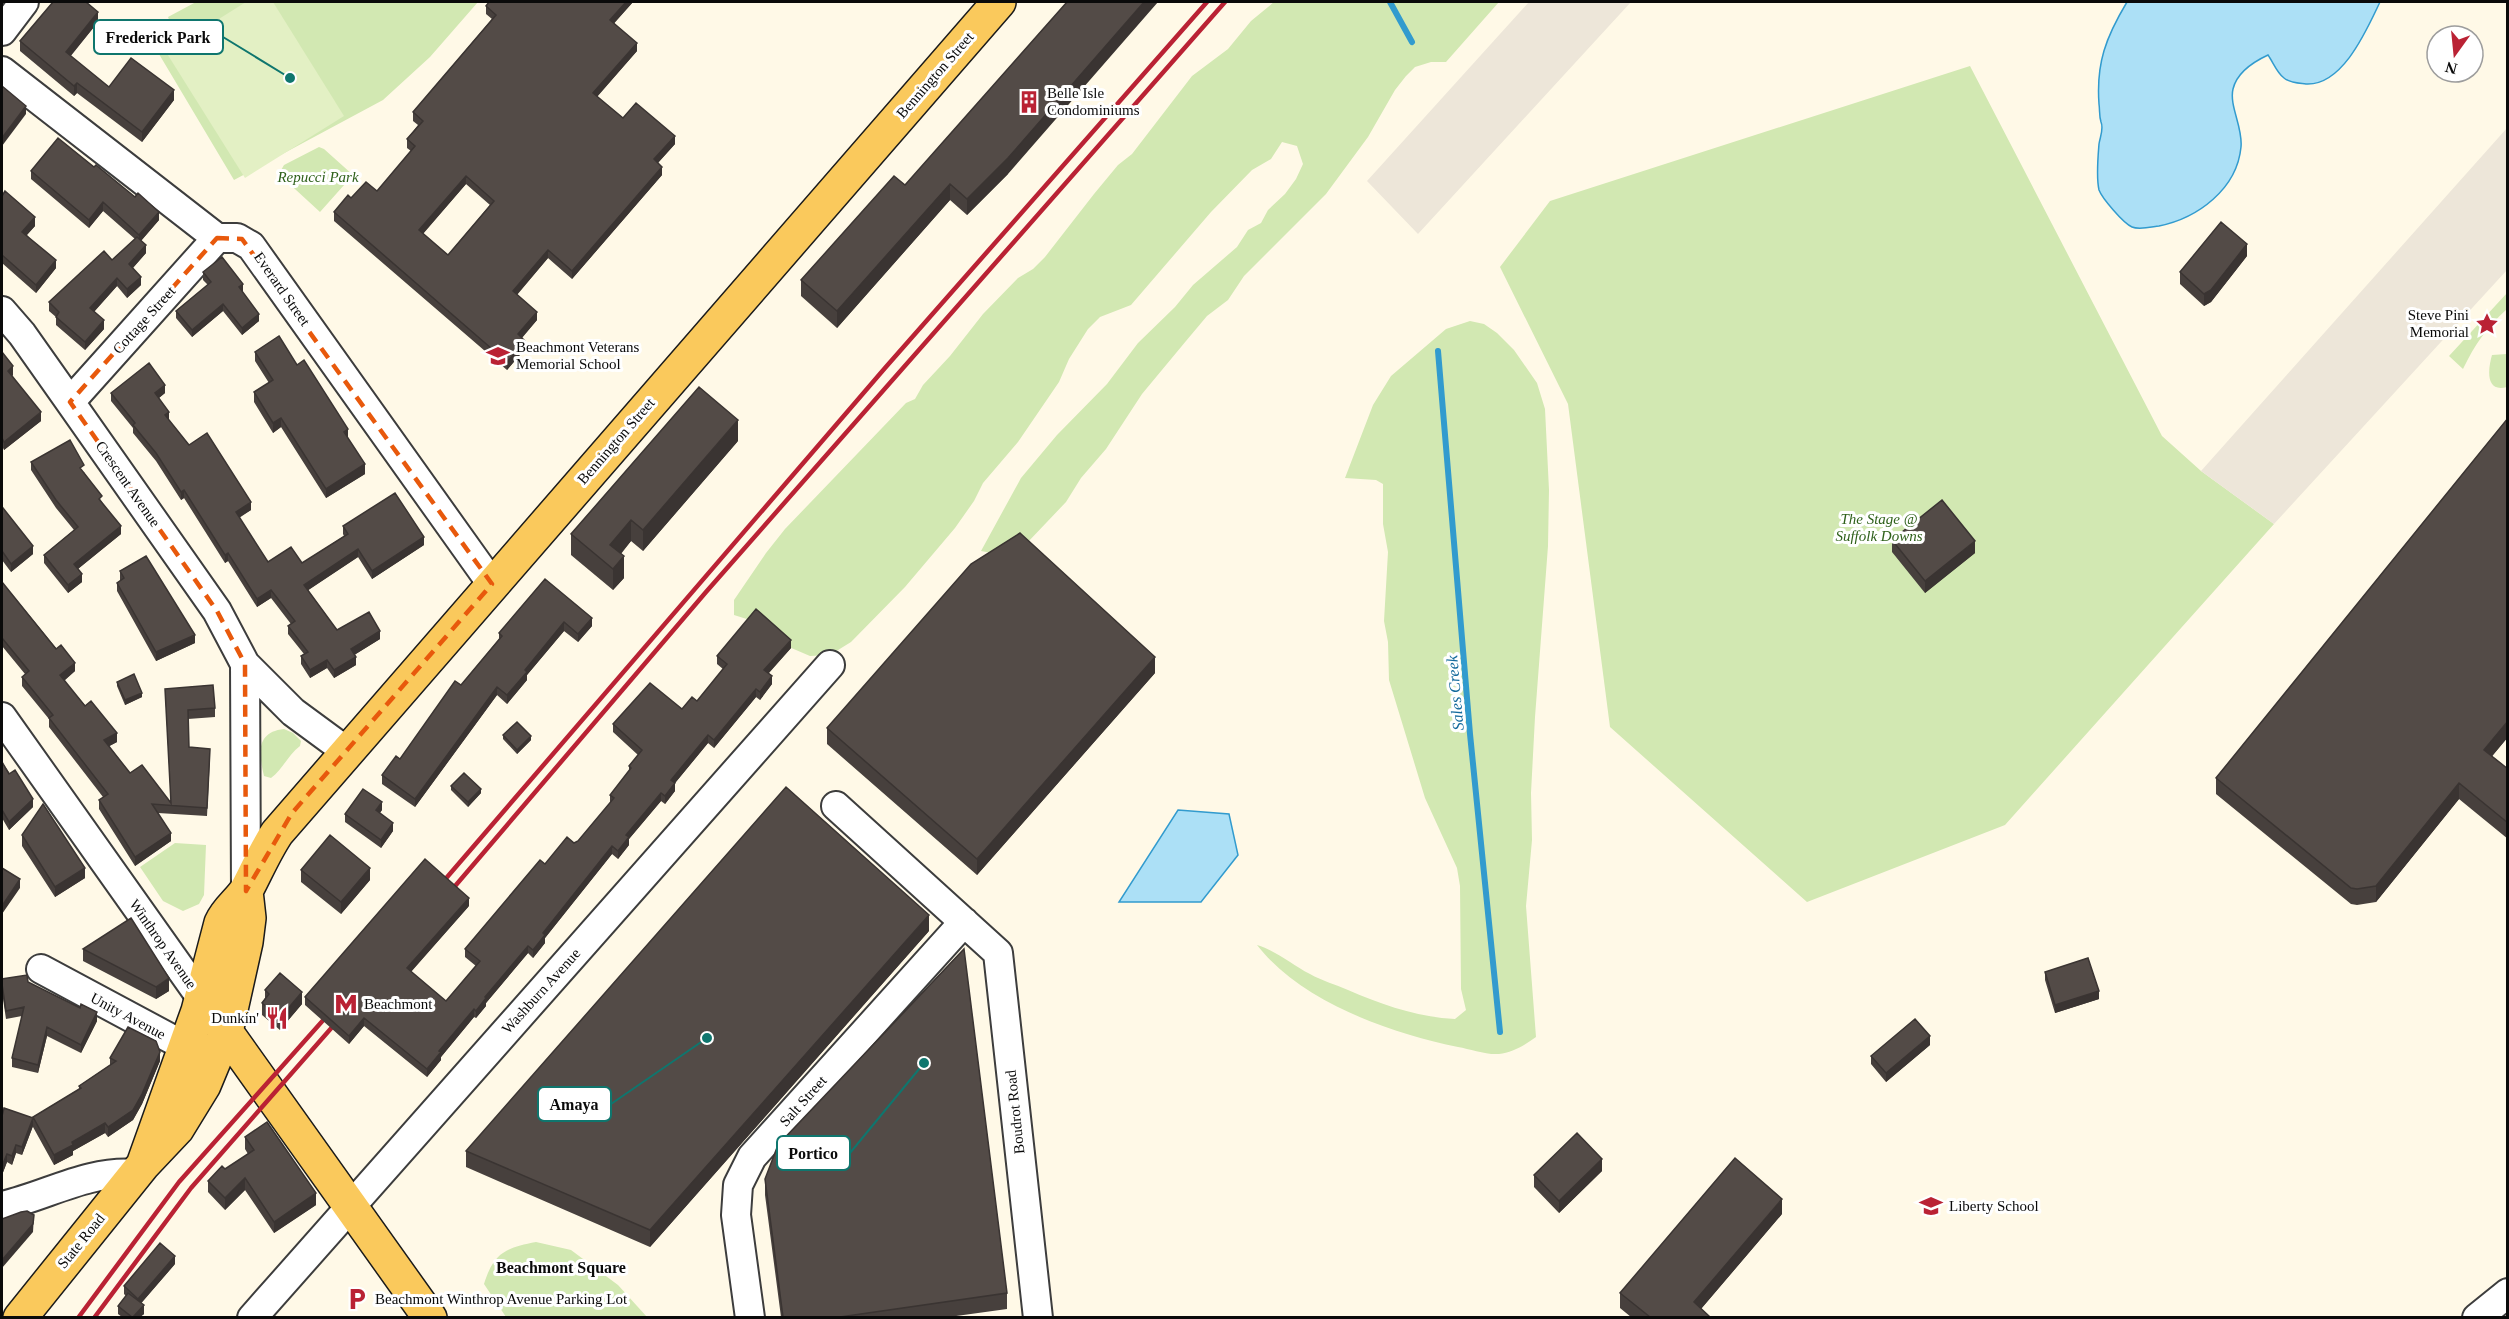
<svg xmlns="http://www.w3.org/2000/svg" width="2509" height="1319" viewBox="0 0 2509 1319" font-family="Georgia,serif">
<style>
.green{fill:#d2e8b2}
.pitch{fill:#e3f0c4}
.plaza{fill:#ede6d9}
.water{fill:#ace0f6;stroke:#329bce;stroke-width:1.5}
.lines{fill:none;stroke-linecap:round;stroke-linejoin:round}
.stream{stroke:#329bce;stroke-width:6}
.minor-casing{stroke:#3d3d3d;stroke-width:32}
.major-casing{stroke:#1b1b1b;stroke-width:36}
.minor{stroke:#fff;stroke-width:28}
.major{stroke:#fac95c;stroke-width:33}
.rail{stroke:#ba2234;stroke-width:4.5}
.wall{fill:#47403d;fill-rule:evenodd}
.shaded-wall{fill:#3a3432}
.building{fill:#534b47;stroke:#3a3432;stroke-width:1.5;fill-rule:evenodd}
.marked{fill:none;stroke:#e8590c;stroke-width:4.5;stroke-dasharray:12 8;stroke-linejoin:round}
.labels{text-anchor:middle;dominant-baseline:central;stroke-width:6;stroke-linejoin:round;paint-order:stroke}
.street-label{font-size:15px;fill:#0a0a0a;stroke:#fff}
.poi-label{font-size:15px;fill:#0a0a0a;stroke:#fff;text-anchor:start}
.park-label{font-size:15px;font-style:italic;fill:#2f611b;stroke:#fff}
.water-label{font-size:16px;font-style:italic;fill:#146a9c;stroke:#fff}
.neighbourhood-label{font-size:16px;font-weight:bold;fill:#0a0a0a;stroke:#fff}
.leader{fill:none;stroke:#0f766e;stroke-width:2}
.callout-dot{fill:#0f766e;stroke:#fff;stroke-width:2}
.callout{fill:#fff;stroke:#0f766e;stroke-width:2}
.callout-label{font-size:16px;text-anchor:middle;font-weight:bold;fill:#0a0a0a}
</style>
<rect width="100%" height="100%" fill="#fff9e7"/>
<path class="green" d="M 196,2 L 478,2 L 430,57 L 383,100 L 234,180 L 153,44 L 173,30 L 168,17 Z
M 1274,2 L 1499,2 L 1446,62 L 1431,62 L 1415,67 L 1406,76 L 1395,90 L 1368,137 L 1326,194 L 1244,276 L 1228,300 L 1207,316 L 1186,341 L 1142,394 L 1106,449 L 1081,478 L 1066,502 L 1027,543 L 1018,558 L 981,551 L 1021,478 L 1057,435 L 1107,384 L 1138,343 L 1175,307 L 1193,285 L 1237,247 L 1248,230 L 1261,223 L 1268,210 L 1285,194 L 1296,179 L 1303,164 L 1297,146 L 1282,142 L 1271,159 L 1252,170 L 1211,212 L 1131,305 L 1100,317 L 1088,329 L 1069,359 L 1059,382 L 1018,442 L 983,483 L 974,501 L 955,528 L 905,587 L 851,642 L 830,655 L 810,656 L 782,644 L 753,621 L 734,615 L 734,600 L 766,553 L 785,529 L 906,403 L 915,399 L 923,385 L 950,356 L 983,314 L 1018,278 L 1033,269 L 1045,257 L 1094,194 L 1118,165 L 1132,154 L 1192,76 L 1228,49 L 1251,21 Z
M 1970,66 L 2162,436 L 2201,471 L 2274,524 L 2005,825 L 1807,902 L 1610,727 L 1568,404 L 1500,267 L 1550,201 Z
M 319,147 L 324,149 L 353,175 L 320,212 L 283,178 L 280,172 L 284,165 Z
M 2507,293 L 2507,309 C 2487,327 2475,344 2463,369 L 2449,356 Z
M 1470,321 L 1484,324 L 1497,333 L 1514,350 L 1537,383 L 1545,409 L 1549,490 L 1548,546 L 1535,717 L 1531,793 L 1532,840 L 1526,906 L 1536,1037 C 1525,1045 1512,1053 1499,1054 C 1486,1055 1470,1049 1458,1047 C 1390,1033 1301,1002 1257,945 C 1277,951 1291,964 1310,974 C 1322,981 1335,984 1348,990 C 1383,1005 1417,1017 1455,1019 L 1466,1010 L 1461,989 L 1460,886 L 1457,868 L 1425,798 L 1389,680 L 1388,642 L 1384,621 L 1388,552 L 1383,524 L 1383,484 L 1376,480 L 1345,478 L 1373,405 L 1391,376 L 1446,329 Z
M 2507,354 L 2507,387 C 2485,393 2488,369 2492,355 Z
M 284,729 L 293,733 L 301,741 L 300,746 C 288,755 283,769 271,778 L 264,776 C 259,755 255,732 284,729 Z
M 175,843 L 206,845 L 204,895 L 199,904 L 183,911 L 163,901 L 140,867 Z
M 536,1242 L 571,1250 L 618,1285 L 647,1317 L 506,1317 L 484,1284 C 494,1252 506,1248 536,1242 Z"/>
<path class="pitch" d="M 246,2 L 273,2 L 344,116 L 245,178 L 166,52 Z"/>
<path class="plaza" d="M 1529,2 L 1631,2 L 1418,234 L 1367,181 Z
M 2507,128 L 2507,270 L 2274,524 L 2201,471 Z"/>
<path class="water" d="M 2127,2 L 2380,2 C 2367,29 2343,86 2306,84 C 2298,83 2290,83 2284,78 C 2277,73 2273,62 2268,55 C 2253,62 2237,72 2233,89 C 2229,106 2243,127 2241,147 C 2237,189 2198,218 2159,226 C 2151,227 2139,230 2132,227 C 2123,223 2102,198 2099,190 C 2096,177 2098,157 2099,144 C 2100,137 2104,129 2101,122 C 2099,116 2100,111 2099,104 C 2096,63 2106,37 2127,2 Z
M 1178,810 L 1229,814 L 1238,855 L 1201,902 L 1119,902 Z"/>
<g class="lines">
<path class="stream" d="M 1390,2 L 1412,42
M 1438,351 L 1470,734 L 1500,1032"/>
<g class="minor-casing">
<path id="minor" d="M 2,31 L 24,2
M 2,71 L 217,238 L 237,238 L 251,246 L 492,584
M 2,311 L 22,334 L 70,402 L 217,611 L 245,664 L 293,712 L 346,751
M 70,402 L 217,238
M 245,664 L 246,891
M 2,717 L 202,999
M 836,806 L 998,953 L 1038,1318
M 41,969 L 205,1057
M 2,1206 C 47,1196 87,1170 136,1174
M 252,1318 L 830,665
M 750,1318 L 736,1215 L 738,1185 L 752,1157 L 964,922
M 2477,1318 L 2508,1293"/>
</g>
<g class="major-casing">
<path id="major" d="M 217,1019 L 430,1318
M 143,1165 L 198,1011 L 221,923 C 227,909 240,901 247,889 C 257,870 265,851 277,833 L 999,2
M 20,1318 L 143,1165 L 177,1129 L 204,1085 L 226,1032 L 246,942 L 249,918 L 246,891"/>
</g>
<use href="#minor" class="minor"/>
<use href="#major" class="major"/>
<path class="rail" d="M 436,890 L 885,368 L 1207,2
M 444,899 L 706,592 L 1225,2
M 78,1318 L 179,1182 L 334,1008
M 94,1318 L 191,1188 L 341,1017"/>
</g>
<path class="wall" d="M 633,2 L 614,23 L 637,51 L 597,97 L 623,118 L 675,144 L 658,163 L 662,175 L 572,279 L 548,258 L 517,295 L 537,320 L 522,338 L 525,349 L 507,370 L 334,221 L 334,212 L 351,198 L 377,191 L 411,151 L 407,148 L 407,139 L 418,125 L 413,121 L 413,112 L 492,19 L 486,14 L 486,6 ZM 466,184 L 490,205 L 448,255 L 423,234 Z
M 98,22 L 70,56 L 109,87 L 174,100 L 142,142 L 77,93 L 74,96 L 20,51 L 20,41 Z
M 31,171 L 159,220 L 141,241 L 146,253 L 133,268 L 141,285 L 127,298 L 117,286 L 94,312 L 104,329 L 85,350 L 56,325 L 56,317 L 49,311 L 49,302 L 112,260 L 135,239 L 103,211 L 89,228 L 31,179 Z
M 1008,174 L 967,215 L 950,200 L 837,328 L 801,296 L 801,280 L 905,185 Z
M 2,196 L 35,226 L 27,235 L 56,268 L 36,293 L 2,263 Z
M 2247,256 L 2211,302 L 2204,306 L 2180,284 L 2180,272 Z
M 203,272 L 243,291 L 242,292 L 259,321 L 242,335 L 223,311 L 192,337 L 176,318 L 176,311 L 208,285 L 203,280 Z
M 2,352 L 13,375 L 12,376 L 41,421 L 4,450 L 2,446 Z
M 255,352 L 297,365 L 348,438 L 365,474 L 326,498 L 281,427 L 273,433 L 254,402 L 254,392 L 269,383 L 255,361 Z
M 111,393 L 165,393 L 159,398 L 169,420 L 189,445 L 251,510 L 239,517 L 268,562 L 302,563 L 344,536 L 343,534 L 343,526 L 424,545 L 372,579 L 358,557 L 308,590 L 337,630 L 380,639 L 354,655 L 356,665 L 334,678 L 327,668 L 310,678 L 301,664 L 301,656 L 304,654 L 288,634 L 288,626 L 291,624 L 271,598 L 257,607 L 228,561 L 225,563 L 184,498 L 181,500 L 156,461 L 133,433 L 133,428 L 111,401 Z
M 2508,418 L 2508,737 L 2492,756 L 2508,769 L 2508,839 L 2459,799 L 2376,902 L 2357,905 L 2351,904 L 2216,794 L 2216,778 Z
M 738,441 L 643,551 L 631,541 L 621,554 L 624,578 L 613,590 L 571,555 L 571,534 Z
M 31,462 L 84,472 L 121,534 L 78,569 L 82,582 L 68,593 L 44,563 L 44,555 L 74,530 L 56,508 L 31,470 Z
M 2,509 L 33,554 L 11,572 L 2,560 Z
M 1892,540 L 1975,553 L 1925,593 L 1892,552 Z
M 120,571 L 195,643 L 156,661 L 117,591 L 117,583 L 120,581 Z
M 545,579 L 592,626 L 578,642 L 564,631 L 527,675 L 527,680 L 507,704 L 497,695 L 415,807 L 382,784 L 382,775 L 400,759 L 499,639 L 499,633 Z
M 2,582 L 75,671 L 64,681 L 117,742 L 109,746 L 130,773 L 171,802 L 165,689 L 215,708 L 215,717 L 188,719 L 189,747 L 210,758 L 207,816 L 158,813 L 171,841 L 135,866 L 99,809 L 99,800 L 103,797 L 49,727 L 49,719 L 22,686 L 22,677 L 25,674 L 2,646 Z
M 791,648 L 769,673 L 772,684 L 760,700 L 756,697 L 714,748 L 708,743 L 675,783 L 675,791 L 665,804 L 661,801 L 629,839 L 629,845 L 618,859 L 612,854 L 545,938 L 545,943 L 533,958 L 528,953 L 486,1003 L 486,1006 L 476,1018 L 474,1017 L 441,1057 L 441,1060 L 427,1077 L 364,1026 L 349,1044 L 305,1005 L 305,997 L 469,906 L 411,972 L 446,1001 L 476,966 L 465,957 L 465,949 L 545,864 L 578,841 L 610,803 L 610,795 L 629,772 L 629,766 L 638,755 L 613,732 L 613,724 L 682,709 L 697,701 L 723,669 L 717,664 L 717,656 Z
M 1155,673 L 977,875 L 827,744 L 827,728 Z
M 117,682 L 142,697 L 125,705 L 117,686 Z
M 503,735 L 531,740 L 517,754 L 503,739 Z
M 2,762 L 33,807 L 9,830 L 2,818 Z
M 451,786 L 481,793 L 468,807 L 451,790 Z
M 382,810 L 379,813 L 393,831 L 381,848 L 345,822 L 345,814 Z
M 22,835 L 85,878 L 55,897 L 22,846 Z
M 301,870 L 370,880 L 341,914 L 301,882 Z
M 929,931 L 650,1247 L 466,1167 L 466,1151 Z
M 83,949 L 169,991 L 156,999 L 83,961 Z
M 2045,972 L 2099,999 L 2055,1013 L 2045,980 Z
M 2,979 L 28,982 L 97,1021 L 81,1053 L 47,1036 L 38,1073 L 12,1067 L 12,1058 L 22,1016 L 6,1019 L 2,992 Z
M 265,990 L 302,1004 L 280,1030 L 262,1015 L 262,1003 L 265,998 Z
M 1930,1045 L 1886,1082 L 1871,1064 L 1871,1056 Z
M 110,1058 L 160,1061 L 142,1104 L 133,1120 L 108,1137 L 105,1133 L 73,1151 L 73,1155 L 54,1165 L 33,1127 L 33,1117 L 79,1089 L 79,1086 L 110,1065 Z
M 2,1116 L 33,1126 L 22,1155 L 16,1153 L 12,1165 L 7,1162 L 2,1175 Z
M 245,1137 L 316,1205 L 274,1233 L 245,1190 L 225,1210 L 208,1192 L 208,1181 L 248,1154 L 245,1149 Z
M 1602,1171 L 1559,1213 L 1534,1187 L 1534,1175 Z
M 765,1179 L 1007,1293 L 1007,1309 L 949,1317 L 781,1317 L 765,1195 Z
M 1782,1214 L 1701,1309 L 1710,1317 L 1631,1317 L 1620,1308 L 1620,1293 Z
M 175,1264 L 141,1303 L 144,1314 L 140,1317 L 122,1317 L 118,1314 L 118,1306 L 126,1296 L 124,1294 L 124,1286 Z"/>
<path class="shaded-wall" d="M 626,2 L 633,2 L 610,28 L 610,20 Z
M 1144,2 L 1158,2 L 1008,174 L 967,215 L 967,199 Z
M 98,12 L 98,22 L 66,62 L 66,52 Z
M 637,43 L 637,51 L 593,101 L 593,93 Z
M 77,83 L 77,93 L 74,96 L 74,86 Z
M 174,90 L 174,100 L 142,142 L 142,132 Z
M 26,106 L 26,114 L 2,146 L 2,138 Z
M 675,136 L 675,144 L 654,167 L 654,159 Z
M 662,167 L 662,175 L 572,279 L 572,271 Z
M 466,176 L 466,184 L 419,238 L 419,230 Z
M 950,184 L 950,200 L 837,328 L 837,311 Z
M 103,202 L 103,211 L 89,228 L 89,220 Z
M 159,212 L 159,220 L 139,243 L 139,235 Z
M 35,217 L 35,226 L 22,240 L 22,232 Z
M 2247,244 L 2247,256 L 2211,302 L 2204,306 L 2204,294 Z
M 146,245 L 146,253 L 129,272 L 129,264 Z
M 548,250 L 548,258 L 513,299 L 513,291 Z
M 56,260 L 56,268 L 36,293 L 36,285 Z
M 141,277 L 141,285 L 127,298 L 127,289 Z
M 117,278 L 117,286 L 90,316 L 90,308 Z
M 243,284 L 243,291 L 239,295 L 239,287 Z
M 223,304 L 223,311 L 192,337 L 192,330 Z
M 537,312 L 537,320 L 518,342 L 518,334 Z
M 259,314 L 259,321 L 242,335 L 242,328 Z
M 104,320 L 104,329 L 85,350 L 85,342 Z
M 525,341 L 525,349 L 507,370 L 507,362 Z
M 13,366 L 13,375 L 8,379 L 8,371 Z
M 165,385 L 165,393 L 155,401 L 155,393 Z
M 41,412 L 41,421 L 4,450 L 4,442 Z
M 169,412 L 169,419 L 165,423 L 165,415 Z
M 281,418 L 281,427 L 273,433 L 273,423 Z
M 738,420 L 738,441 L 643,551 L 643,530 Z
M 348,429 L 348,438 L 344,432 Z
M 365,464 L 365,474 L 326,498 L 326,489 Z
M 184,490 L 184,498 L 181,500 L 181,492 Z
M 251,502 L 251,510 L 236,520 L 236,512 Z
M 631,520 L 631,541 L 610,566 L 610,545 Z
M 121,526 L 121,534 L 74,572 L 74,564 Z
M 424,537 L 424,545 L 372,579 L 372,571 Z
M 1975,541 L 1975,553 L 1925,593 L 1925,581 Z
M 33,546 L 33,554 L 11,572 L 11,564 Z
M 358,549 L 358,557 L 304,593 L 304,585 Z
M 228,553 L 228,561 L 225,563 L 225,555 Z
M 624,556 L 624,578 L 613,590 L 613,569 Z
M 82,574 L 82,582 L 68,593 L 68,585 Z
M 271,590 L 271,598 L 257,607 L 257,599 Z
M 592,618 L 592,626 L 578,642 L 578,634 Z
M 564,622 L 564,631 L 527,675 L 527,680 L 507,704 L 507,695 L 525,670 Z
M 380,631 L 380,639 L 351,657 L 351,649 Z
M 195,635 L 195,643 L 156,661 L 156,652 Z
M 791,640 L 791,648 L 764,678 L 764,670 Z
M 356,657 L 356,665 L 334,678 L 334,670 Z
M 1155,657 L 1155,673 L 977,875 L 977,859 Z
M 327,660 L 327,668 L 310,678 L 310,670 Z
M 75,663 L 75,671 L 60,684 L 60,675 Z
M 772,676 L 772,684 L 760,700 L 760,692 Z
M 497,687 L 497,695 L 415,807 L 415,799 Z
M 756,689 L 756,697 L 714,748 L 714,740 Z
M 142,693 L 142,697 L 125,705 L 125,700 Z
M 2508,721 L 2508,737 L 2484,766 L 2484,750 Z
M 117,733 L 117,742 L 104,749 L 104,740 Z
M 708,735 L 708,743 L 671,788 L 671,780 Z
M 531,736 L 531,740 L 517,754 L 517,750 Z
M 675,783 L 675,791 L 665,804 L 665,796 Z
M 2459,783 L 2459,799 L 2376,902 L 2376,886 Z
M 481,789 L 481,793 L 468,807 L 468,802 Z
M 661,793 L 661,801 L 629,839 L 629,845 L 618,859 L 618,851 L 626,835 Z
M 33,799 L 33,807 L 9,830 L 9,822 Z
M 382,802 L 382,810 L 376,819 L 376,810 Z
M 393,823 L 393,831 L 381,848 L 381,840 Z
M 171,833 L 171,841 L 135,866 L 135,857 Z
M 612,846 L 612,854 L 545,938 L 545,943 L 533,958 L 533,950 L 543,933 Z
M 85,868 L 85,878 L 55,897 L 55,887 Z
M 370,868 L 370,880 L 341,914 L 341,902 Z
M 20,879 L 20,888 L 2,914 L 2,906 Z
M 469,898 L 469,906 L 407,976 L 407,968 Z
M 929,915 L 929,931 L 650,1247 L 650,1230 Z
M 528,946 L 528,953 L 486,1003 L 486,1006 L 476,1018 L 476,1011 L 485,997 Z
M 169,978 L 169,991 L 156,999 L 156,987 Z
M 2099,991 L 2099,999 L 2055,1013 L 2055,1005 Z
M 302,992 L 302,1004 L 280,1030 L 280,1018 Z
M 474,1009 L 474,1017 L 441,1057 L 441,1060 L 427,1077 L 427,1069 L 439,1051 Z
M 97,1012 L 97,1021 L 81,1053 L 81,1045 Z
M 364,1018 L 364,1026 L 349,1044 L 349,1036 Z
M 47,1027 L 47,1036 L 38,1073 L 38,1065 Z
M 1930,1036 L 1930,1045 L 1886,1082 L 1886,1073 Z
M 160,1052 L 160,1061 L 142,1104 L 133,1120 L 108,1137 L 108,1127 Z
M 33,1118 L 33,1126 L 22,1155 L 22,1147 Z
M 105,1123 L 105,1133 L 73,1151 L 73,1155 L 54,1165 L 54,1155 L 72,1142 Z
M 16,1145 L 16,1153 L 12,1165 L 12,1156 Z
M 7,1154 L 7,1162 L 2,1175 L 2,1166 Z
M 1602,1159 L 1602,1171 L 1559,1213 L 1559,1201 Z
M 245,1178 L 245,1190 L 225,1210 L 225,1198 Z
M 316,1193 L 316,1205 L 274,1233 L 274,1222 Z
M 1782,1199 L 1782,1214 L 1694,1317 L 1694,1302 Z
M 34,1215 L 33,1232 L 2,1268 L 2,1260 Z
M 175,1256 L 175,1264 L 138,1307 L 138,1299 Z
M 144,1305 L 144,1314 L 140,1317 L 133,1317 Z"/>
<path class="building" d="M 53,2 L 86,2 L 98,12 L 66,52 L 109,87 L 131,58 L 174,90 L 142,132 L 77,83 L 74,86 L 20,41 Z
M 489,2 L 626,2 L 610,20 L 637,43 L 593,93 L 623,118 L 636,103 L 675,136 L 654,159 L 662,167 L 572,271 L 548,250 L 513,291 L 537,312 L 518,334 L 525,341 L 507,362 L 334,212 L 348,195 L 351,198 L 366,182 L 377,191 L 415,146 L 407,139 L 423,121 L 413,112 L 496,15 L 486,6 ZM 466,176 L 494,201 L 448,255 L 419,230 Z
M 1067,2 L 1144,2 L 1008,158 L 967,199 L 950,184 L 837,311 L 801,280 L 894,176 L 905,185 Z
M 2,86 L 26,106 L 2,138 Z
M 58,138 L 94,167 L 96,165 L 135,197 L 138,193 L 159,212 L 139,235 L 103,202 L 89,220 L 31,171 Z
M 5,191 L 35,217 L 22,232 L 56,260 L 36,285 L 2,255 L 2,196 Z
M 2221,222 L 2247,244 L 2211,290 L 2204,294 L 2180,272 Z
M 137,237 L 146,245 L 129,264 L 141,277 L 127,289 L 117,278 L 90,308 L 104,320 L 85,342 L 56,317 L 59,312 L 49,302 L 104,251 L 112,260 Z
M 222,257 L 243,284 L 239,287 L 259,314 L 242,328 L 223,304 L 192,330 L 176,311 L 211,282 L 203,272 Z
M 279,336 L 297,365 L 304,360 L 348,429 L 344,432 L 365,464 L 326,489 L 281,418 L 273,423 L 254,392 L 273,380 L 255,352 Z
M 2,352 L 13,366 L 8,371 L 41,412 L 4,442 L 2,438 Z
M 149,363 L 165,385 L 155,393 L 169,412 L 165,415 L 189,445 L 207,433 L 251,502 L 236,512 L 268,562 L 291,547 L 302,563 L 348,534 L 343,526 L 395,493 L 424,537 L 372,571 L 358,549 L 304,585 L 337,630 L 369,612 L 380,631 L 351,649 L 356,657 L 334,670 L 327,660 L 310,670 L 301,656 L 308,652 L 288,626 L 295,621 L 271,590 L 257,599 L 228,553 L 225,555 L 184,490 L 181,492 L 156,453 L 133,425 L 135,423 L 111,393 Z
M 699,387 L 738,420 L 643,530 L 631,520 L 610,545 L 624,556 L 613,569 L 571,534 Z
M 2508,418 L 2508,721 L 2484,750 L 2508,769 L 2508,823 L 2459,783 L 2376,886 L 2357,889 L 2351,888 L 2216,778 Z
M 70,440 L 84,465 L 80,468 L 102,496 L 99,499 L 121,526 L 74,564 L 82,574 L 68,585 L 44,555 L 78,527 L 56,500 L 31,462 Z
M 1942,500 L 1975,541 L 1925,581 L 1892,540 Z
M 3,508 L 33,546 L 11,564 L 2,551 L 2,509 Z
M 1020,533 L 1155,657 L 977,859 L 827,728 L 971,564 Z
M 146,556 L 195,635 L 156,652 L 117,583 L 124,578 L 120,571 Z
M 545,579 L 592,618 L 578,634 L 564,622 L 525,670 L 527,672 L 507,695 L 497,687 L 415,799 L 382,775 L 396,756 L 400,759 L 455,681 L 461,685 L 502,636 L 499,633 Z
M 2,582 L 56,649 L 61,645 L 75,663 L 60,675 L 85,706 L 91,701 L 117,733 L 104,740 L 130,773 L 142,765 L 171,803 L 165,689 L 213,685 L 215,708 L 188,710 L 189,747 L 210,749 L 207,808 L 152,804 L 171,833 L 135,857 L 99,800 L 108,794 L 49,718 L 53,715 L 22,677 L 29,671 L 2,638 Z
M 756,609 L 791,640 L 764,670 L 772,676 L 760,692 L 756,689 L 714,740 L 708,735 L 671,780 L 675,783 L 665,796 L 661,793 L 626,835 L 629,837 L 618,851 L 612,846 L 543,933 L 545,935 L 533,950 L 528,946 L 485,997 L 486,998 L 476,1011 L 474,1009 L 439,1051 L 441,1052 L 427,1069 L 364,1018 L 349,1036 L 305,997 L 425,859 L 469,898 L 407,968 L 446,1001 L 480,961 L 465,949 L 540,860 L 545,864 L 567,837 L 574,843 L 578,841 L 614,798 L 610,795 L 631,768 L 629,766 L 642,750 L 613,724 L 650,683 L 682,709 L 692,697 L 697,701 L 727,664 L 717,656 Z
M 134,674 L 142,693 L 125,700 L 117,682 Z
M 517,722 L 531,736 L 517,750 L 503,735 Z
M 2,762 L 9,774 L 15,770 L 33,799 L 9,822 L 2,810 Z
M 464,773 L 481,789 L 468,802 L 451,786 Z
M 786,787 L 929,915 L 650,1230 L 466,1151 Z
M 363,789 L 382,802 L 376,810 L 393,823 L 381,840 L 345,814 Z
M 43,804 L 85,868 L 55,887 L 22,835 Z
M 330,835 L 370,868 L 341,902 L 301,870 Z
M 2,868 L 20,879 L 2,906 Z
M 131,918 L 169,978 L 156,987 L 83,949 Z
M 964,949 L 1007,1293 L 840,1317 L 783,1317 L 765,1179 L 778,1145 Z
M 2088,958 L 2099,991 L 2055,1005 L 2045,972 Z
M 280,973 L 302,992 L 280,1018 L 262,1003 L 269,994 L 265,990 Z
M 27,975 L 28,982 L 80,1008 L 81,1004 L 97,1012 L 81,1045 L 47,1027 L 38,1065 L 12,1058 L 24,1007 L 6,1011 L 2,984 L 2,979 Z
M 1915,1019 L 1930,1036 L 1886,1073 L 1871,1056 Z
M 128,1027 L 156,1041 L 160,1052 L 142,1094 L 133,1110 L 108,1127 L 105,1123 L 72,1142 L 73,1145 L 54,1155 L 33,1117 L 81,1088 L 79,1086 L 116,1061 L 110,1058 Z
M 4,1108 L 33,1118 L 22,1147 L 16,1145 L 12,1156 L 7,1154 L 2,1166 L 2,1116 Z
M 267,1122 L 316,1193 L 274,1222 L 245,1178 L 225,1198 L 208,1181 L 222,1166 L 225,1169 L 254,1150 L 245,1137 Z
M 1577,1133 L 1602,1159 L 1559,1201 L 1534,1175 Z
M 1735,1158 L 1782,1199 L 1694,1302 L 1710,1317 L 1650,1317 L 1620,1293 Z
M 27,1211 L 34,1215 L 33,1224 L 2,1260 L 2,1219 L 21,1212 Z
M 160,1243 L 175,1256 L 138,1299 L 124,1286 Z
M 128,1293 L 144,1305 L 133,1317 L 132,1317 L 118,1306 Z"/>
<path class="marked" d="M 217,238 L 242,239 L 492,584 L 292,813 L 246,891 L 245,664 L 217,611 L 70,402 Z"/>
<defs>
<g id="building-bare" transform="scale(1.8)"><path d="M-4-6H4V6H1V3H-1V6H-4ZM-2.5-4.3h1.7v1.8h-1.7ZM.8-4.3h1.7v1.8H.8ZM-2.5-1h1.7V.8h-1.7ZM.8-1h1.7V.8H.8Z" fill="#ba2234" stroke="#fff" stroke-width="2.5" paint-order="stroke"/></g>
<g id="sight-bare" transform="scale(1.8)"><path d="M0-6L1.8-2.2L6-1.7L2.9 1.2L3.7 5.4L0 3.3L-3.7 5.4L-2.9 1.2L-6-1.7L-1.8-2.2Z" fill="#ba2234" stroke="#fff" stroke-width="2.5" paint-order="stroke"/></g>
<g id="school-bare" transform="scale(1.8)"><path d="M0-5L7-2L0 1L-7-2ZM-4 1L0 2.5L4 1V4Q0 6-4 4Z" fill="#ba2234" stroke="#fff" stroke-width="2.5" paint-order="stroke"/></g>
<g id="metro-bare" transform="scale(1.8)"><path d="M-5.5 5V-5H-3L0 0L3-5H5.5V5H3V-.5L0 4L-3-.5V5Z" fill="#ba2234" stroke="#fff" stroke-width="2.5" paint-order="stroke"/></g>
<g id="restaurant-bare" transform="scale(1.8)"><path d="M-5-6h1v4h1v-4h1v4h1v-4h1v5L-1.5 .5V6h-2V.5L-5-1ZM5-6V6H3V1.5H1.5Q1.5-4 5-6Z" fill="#ba2234" stroke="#fff" stroke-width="2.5" paint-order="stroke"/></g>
<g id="parking-bare" transform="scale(1.8)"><path d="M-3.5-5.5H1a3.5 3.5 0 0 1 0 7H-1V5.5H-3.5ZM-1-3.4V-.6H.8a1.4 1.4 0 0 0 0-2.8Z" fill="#ba2234" stroke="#fff" stroke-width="2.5" paint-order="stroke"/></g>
</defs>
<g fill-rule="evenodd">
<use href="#building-bare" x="1029" y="102"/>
<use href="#sight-bare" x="2487" y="324"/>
<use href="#school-bare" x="498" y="356"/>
<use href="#metro-bare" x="346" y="1004"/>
<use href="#restaurant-bare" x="277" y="1018"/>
<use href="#school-bare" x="1931" y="1206"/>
<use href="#parking-bare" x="357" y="1299"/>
</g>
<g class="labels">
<g class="street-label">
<text transform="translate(935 75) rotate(-49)">Bennington Street</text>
<text transform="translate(282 289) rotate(55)">Everard Street</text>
<text transform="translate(144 320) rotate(-48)">Cottage Street</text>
<text transform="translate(616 441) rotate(-49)">Bennington Street</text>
<text transform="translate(128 484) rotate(55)">Crescent Avenue</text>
<text transform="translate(163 944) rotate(55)">Winthrop Avenue</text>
<text transform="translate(541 991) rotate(-48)">Washburn Avenue</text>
<text transform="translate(128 1016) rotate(28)">Unity Avenue</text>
<text transform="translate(803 1101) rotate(-48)">Salt Street</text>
<text transform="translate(1015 1112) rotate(-96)">Boudrot Road</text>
<text transform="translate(81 1241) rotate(-51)">State Road</text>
</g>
<g class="poi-label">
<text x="1047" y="93">Belle Isle<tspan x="1047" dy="17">Condominiums</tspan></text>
<text x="2469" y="315" text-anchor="end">Steve Pini<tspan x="2469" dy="17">Memorial</tspan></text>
<text x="516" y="347">Beachmont Veterans<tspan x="516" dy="17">Memorial School</tspan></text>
<text x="364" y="1004">Beachmont</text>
<text x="259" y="1018" text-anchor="end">Dunkin'</text>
<text x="1949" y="1206">Liberty School</text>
<text x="375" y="1299">Beachmont Winthrop Avenue Parking Lot</text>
</g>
<g class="park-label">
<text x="318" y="177">Repucci Park</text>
<text x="1879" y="519">The Stage @<tspan x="1879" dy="17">Suffolk Downs</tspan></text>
</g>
<g class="water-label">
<text transform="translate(1455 693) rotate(-95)">Sales Creek</text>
</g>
<g class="neighbourhood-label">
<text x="561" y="1267">Beachmont Square</text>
</g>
</g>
<path class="leader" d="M290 78L223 37M707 1038L611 1104M924 1063L850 1153"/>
<g class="callout-dot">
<circle cx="290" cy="78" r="6"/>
<circle cx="707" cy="1038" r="6"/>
<circle cx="924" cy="1063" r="6"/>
</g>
<g class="callout">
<rect x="94" y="20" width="129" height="34" rx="6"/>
<rect x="538" y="1087" width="73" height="34" rx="6"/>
<rect x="777" y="1136" width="73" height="34" rx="6"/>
</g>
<g class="callout-label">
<text x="158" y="43">Frederick Park</text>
<text x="574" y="1110">Amaya</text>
<text x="813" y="1159">Portico</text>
</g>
<rect width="2509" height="1319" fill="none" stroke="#0a0a0a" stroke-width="6"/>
<g transform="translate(2455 54) rotate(195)"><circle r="28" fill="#ffffff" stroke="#9d9d9d" stroke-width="1.5"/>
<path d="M0-4.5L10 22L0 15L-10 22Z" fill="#ba2234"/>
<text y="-9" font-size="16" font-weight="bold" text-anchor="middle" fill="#0a0a0a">N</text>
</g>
</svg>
